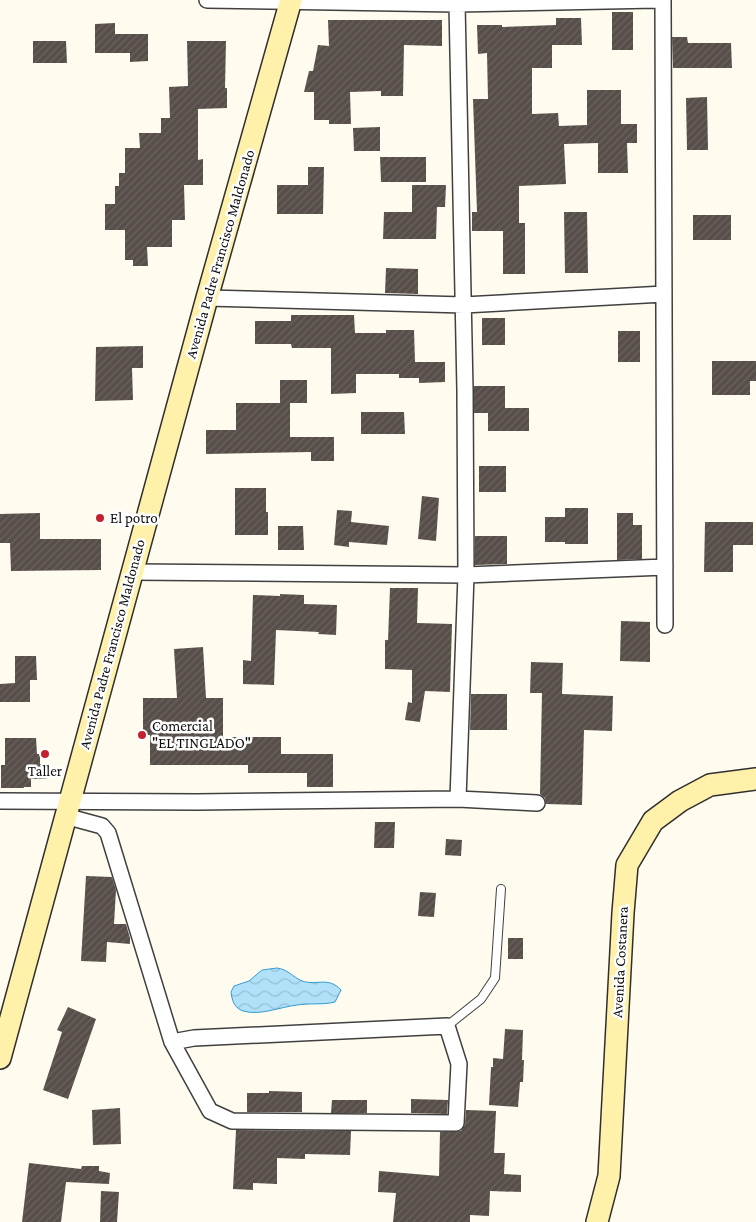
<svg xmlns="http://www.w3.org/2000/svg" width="756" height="1222" viewBox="0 0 756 1222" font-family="'Crimson Pro',serif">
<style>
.water{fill:url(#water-waves);stroke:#349bd3}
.building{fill:url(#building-hatch)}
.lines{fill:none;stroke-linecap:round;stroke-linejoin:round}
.lane-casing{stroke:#404040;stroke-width:10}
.street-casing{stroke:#404040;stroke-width:18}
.secondary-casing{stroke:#2f2f2f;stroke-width:24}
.lane{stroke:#fff;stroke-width:8}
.street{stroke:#fff;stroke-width:15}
.secondary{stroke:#fff1a9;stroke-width:21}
.poi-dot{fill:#c32030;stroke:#fff;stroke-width:2}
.labels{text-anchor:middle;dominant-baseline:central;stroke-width:5;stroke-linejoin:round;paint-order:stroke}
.street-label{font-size:15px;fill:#0d0d0d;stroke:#fff}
.poi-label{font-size:15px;fill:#0d0d0d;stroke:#fff;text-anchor:start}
</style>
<defs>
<pattern id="water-waves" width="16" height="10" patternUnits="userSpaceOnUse" patternTransform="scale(1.25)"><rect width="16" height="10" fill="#b0e1f9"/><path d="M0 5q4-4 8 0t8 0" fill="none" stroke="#96c0d4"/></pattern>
<pattern id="building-hatch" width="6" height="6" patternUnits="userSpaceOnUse" patternTransform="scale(1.25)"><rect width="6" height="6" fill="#574e49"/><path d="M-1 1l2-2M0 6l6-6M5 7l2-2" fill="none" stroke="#6a635f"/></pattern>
</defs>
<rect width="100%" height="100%" fill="#fffbee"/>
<path class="water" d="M 277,968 C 287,969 293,977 302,981 C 317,986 328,976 341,990 L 335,1002 C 323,1005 310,1003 297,1005 C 280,1007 260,1016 243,1011 C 234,1008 232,1000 231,992 L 234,986 L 249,981 L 262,970 Z"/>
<path class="building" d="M 612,12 L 633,12 L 633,50 L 612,50 Z
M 556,18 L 581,18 L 582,45 L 552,45 L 552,68 L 532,68 L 532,114 L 558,113 L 559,126 L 587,125 L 587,90 L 621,90 L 621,124 L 637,124 L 637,143 L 627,143 L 628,173 L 598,173 L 598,143 L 564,144 L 566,184 L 519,186 L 519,223 L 525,223 L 525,274 L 503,274 L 503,231 L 472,231 L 472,212 L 477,212 L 473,99 L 488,99 L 487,53 L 478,54 L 477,25 L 502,25 L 502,27 L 556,25 Z
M 328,20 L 442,20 L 442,46 L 404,45 L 403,96 L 381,96 L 381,91 L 350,92 L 351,124 L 329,124 L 329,120 L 314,120 L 314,92 L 304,92 L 309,71 L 313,71 L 318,45 L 329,46 Z
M 115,23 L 115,34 L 148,34 L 148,61 L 130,62 L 130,53 L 95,53 L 95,24 Z
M 672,37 L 687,37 L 688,43 L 731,43 L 732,68 L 673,68 Z
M 33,41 L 66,41 L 67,63 L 33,63 Z
M 187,41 L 226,41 L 225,88 L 227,88 L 227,108 L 198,109 L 198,160 L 203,159 L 203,185 L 184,185 L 185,220 L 172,220 L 172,247 L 147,247 L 148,266 L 133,266 L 133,260 L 125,260 L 125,230 L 105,230 L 105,204 L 115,204 L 115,186 L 119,186 L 119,173 L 125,173 L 125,148 L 140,148 L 139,133 L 161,133 L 161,118 L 170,118 L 169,87 L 188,86 Z
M 707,97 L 708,150 L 687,150 L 686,98 Z
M 380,127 L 380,151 L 354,151 L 353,128 Z
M 380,157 L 426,157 L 426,182 L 381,182 Z
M 308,167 L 324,167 L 323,214 L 277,214 L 277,185 L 308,185 Z
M 412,185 L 446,185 L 445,207 L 437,207 L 436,239 L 383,239 L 384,212 L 412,212 Z
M 564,212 L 587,212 L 588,273 L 565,273 Z
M 693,215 L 731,215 L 731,240 L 693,240 Z
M 386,268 L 418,269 L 418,294 L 385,293 Z
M 291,315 L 354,315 L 355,333 L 386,333 L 386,330 L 414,330 L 415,362 L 445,362 L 445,382 L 419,383 L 419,378 L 399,378 L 399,374 L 356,374 L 356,393 L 331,394 L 331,348 L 292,348 L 291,344 L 255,344 L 255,321 L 291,321 Z
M 482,318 L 505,318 L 505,345 L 482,345 Z
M 618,331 L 640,331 L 640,362 L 618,362 Z
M 143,346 L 143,368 L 132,368 L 133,400 L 95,401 L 96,347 Z
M 712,361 L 756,361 L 756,381 L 750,381 L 750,395 L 712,395 Z
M 280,380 L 307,380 L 307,403 L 290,403 L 290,437 L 334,437 L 334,461 L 311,461 L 311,452 L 206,454 L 206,430 L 236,430 L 236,403 L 280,403 Z
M 474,386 L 505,386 L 505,408 L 529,408 L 529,431 L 488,431 L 488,413 L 474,413 Z
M 361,412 L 404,412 L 405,434 L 361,434 Z
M 479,466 L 506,466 L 506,492 L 479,492 Z
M 235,488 L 266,488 L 266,512 L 268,512 L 268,535 L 235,535 Z
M 422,496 L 439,498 L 436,541 L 418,539 Z
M 565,508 L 588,508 L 588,544 L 565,544 L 565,542 L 545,542 L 545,517 L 565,517 Z
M 337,510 L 352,511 L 351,522 L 389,526 L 387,545 L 349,542 L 349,547 L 334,545 Z
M 40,513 L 40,539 L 101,539 L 101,570 L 11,571 L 10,543 L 0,543 L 0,514 Z
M 617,513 L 633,513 L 633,525 L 642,525 L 642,559 L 617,560 Z
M 705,522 L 753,522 L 753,545 L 733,545 L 733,572 L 704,572 Z
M 278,526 L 303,526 L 304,550 L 278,550 Z
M 475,536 L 507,536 L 507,564 L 475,565 Z
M 390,588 L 418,588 L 417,623 L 452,624 L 450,692 L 425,691 L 420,722 L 405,720 L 408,702 L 412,703 L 412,670 L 385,669 L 385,640 L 388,640 Z
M 280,594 L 304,595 L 304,604 L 337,605 L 336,635 L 318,634 L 319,632 L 276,630 L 274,685 L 243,684 L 243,660 L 251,661 L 253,595 L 280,596 Z
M 621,621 L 650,622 L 650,662 L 620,661 Z
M 203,647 L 206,698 L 223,698 L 223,737 L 281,737 L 281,754 L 333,754 L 333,787 L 307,787 L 307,773 L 248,773 L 248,765 L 150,765 L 150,735 L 143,735 L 143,698 L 177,698 L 174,649 Z
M 15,656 L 36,656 L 37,680 L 30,680 L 30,702 L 0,702 L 0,684 L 15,683 Z
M 531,662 L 563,663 L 562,694 L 613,696 L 612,731 L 584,730 L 582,805 L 546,804 L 545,798 L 540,794 L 542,693 L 530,693 Z
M 471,694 L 507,694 L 507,730 L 470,730 Z
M 5,738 L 36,738 L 37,754 L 40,754 L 40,764 L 47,764 L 47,779 L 31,779 L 31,787 L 24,787 L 24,788 L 1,788 L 1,765 L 5,765 Z
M 375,822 L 395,822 L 394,848 L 374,848 Z
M 446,839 L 462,840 L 461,856 L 445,855 Z
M 86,876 L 112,877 L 116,890 L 114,924 L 126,924 L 130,938 L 130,944 L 107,942 L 106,962 L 81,961 Z
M 420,892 L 436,893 L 434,917 L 418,916 Z
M 508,938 L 523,938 L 523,959 L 508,959 Z
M 68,1007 L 96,1019 L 68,1099 L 43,1090 L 62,1032 L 57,1030 Z
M 505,1029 L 523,1030 L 522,1060 L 524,1060 L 523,1082 L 520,1082 L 518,1107 L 489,1105 L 491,1067 L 493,1067 L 493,1058 L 503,1059 Z
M 269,1091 L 302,1092 L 302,1112 L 247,1112 L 247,1093 L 269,1093 Z
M 411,1099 L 448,1100 L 447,1114 L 411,1113 Z
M 332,1100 L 367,1100 L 367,1113 L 331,1113 Z
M 120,1108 L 121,1144 L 93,1145 L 92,1110 Z
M 466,1110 L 496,1111 L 494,1153 L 505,1153 L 504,1174 L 521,1175 L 521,1192 L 490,1191 L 489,1216 L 470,1215 L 470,1222 L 393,1222 L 396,1193 L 378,1192 L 379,1171 L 439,1176 L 440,1132 L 461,1131 L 465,1124 Z
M 236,1130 L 351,1131 L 350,1155 L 305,1154 L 305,1159 L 277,1158 L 277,1184 L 253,1183 L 253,1190 L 233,1189 Z
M 29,1163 L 81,1169 L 82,1166 L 99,1166 L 99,1171 L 110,1173 L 109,1184 L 66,1182 L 61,1222 L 22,1222 Z
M 101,1191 L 119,1192 L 117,1222 L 100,1222 Z"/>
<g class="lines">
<g class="lane-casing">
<path id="lane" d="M 447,1026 L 481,999 L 495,978 L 501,889"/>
</g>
<g class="street-casing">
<path id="street" d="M 207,0 L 457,4 L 656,0
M 663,0 L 665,625
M 457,4 L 465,390 L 466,575 L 458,799
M 207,298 L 464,305 L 664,294
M 132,572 L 466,575 L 665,567
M 0,801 L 197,802 L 458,799 L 537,803
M 65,816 L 102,826 L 108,833 L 172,1042 L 210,1111 L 232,1121 L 456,1123 L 459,1064 L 447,1026 L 194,1038 L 172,1042"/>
</g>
<g class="secondary-casing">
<path id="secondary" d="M 0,1058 L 207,298 L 291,0
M 597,1222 L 609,1176 L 623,913 L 627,865 L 653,821 L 680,801 L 710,785 L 756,779"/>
</g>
<use href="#lane" class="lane"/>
<use href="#street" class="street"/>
<use href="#secondary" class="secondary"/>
</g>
<g class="poi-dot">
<circle cx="100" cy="518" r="5"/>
<circle cx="142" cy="735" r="5"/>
<circle cx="45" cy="754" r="5"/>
</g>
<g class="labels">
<g class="street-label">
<text transform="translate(220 254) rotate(-74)">Avenida Padre Francisco Maldonado</text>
<text transform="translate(112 644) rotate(-75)">Avenida Padre Francisco Maldonado</text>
<text transform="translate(620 962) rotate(-87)">Avenida Costanera</text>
</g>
<g class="poi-label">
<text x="110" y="518">El potro</text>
<text x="152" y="726">Comercial<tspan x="152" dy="17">"EL TINGLADO"</tspan></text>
<text x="45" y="771" text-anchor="middle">Taller</text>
</g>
</g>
</svg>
